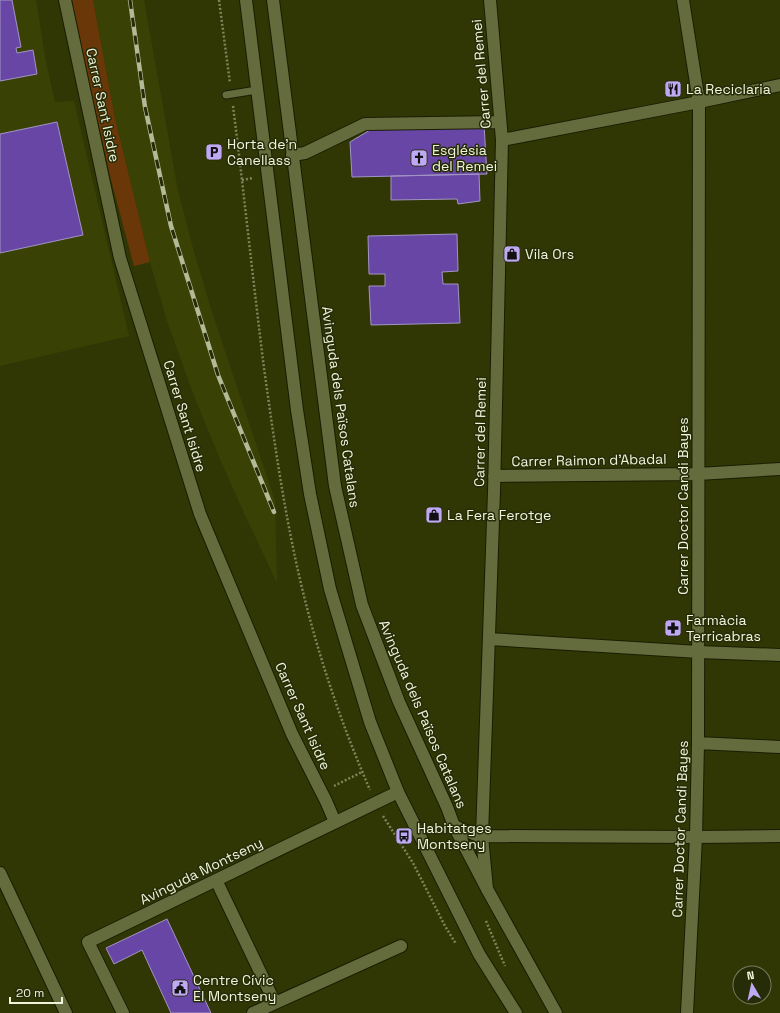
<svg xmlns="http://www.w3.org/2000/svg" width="780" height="1013" viewBox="0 0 780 1013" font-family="'Space Grotesk',sans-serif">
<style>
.built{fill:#3a4105}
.green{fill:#6a3808}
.building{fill:#6846a5;stroke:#a295c4}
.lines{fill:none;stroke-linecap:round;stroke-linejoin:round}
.service-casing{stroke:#191d00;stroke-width:9}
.minor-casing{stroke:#191d00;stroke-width:14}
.tertiary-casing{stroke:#191d00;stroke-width:14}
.path{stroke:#7e845c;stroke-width:2.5;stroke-dasharray:2 2;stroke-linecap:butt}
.service{stroke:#646c3d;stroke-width:7}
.minor{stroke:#646c3d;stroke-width:12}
.tertiary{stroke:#646c3d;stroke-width:12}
.rail-casing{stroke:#b3ba98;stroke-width:4.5}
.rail{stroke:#272c08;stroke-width:3;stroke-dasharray:9;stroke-linecap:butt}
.labels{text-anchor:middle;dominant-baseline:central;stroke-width:3;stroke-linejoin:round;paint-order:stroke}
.street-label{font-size:14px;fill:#eff5db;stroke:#272c08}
.poi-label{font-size:14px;fill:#eff5db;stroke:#272c08;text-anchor:start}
</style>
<rect width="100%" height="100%" fill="#303705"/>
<path class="built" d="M 0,0 L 36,0 L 46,62 L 55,102 L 74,101 L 129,336 L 0,366 Z
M 93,0 L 144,0 L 178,191 L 194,252 L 211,309 L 275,501 L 277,583 L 244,513 L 219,457 L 193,393 L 167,321 L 150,262 L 115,118 Z"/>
<path class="green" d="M 71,0 L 93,0 L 115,118 L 150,262 L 134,266 L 110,176 Z"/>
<path class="building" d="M 0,0 L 12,0 L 21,47 L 16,48 L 17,53 L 33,50 L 37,74 L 0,81 Z
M 57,122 L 83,235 L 0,253 L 0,134 Z
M 484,125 L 487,174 L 352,177 L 350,142 L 370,130 Z
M 479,174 L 480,201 L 458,204 L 457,199 L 391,200 L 391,176 Z
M 457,234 L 458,271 L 442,272 L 443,284 L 458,284 L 460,323 L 371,325 L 369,286 L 385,286 L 385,274 L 369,274 L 368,236 Z
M 167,919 L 211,1013 L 171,1013 L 142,950 L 114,964 L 106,948 Z"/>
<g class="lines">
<g class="service-casing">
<path id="service" d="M 226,95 L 257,90"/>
</g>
<g class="minor-casing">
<path id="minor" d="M 65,0 L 120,258 L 200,514 L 292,734 L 326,801 L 335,822
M 683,0 L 699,102 L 698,743 L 696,837 L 687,1013
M 502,140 L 699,102 L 780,85
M 292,155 L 305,153 L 365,124 L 500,122
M 494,476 L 698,474 L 780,469
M 489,639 L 699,652 L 780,655
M 698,743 L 780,747
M 454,826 L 476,835 L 482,836 L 696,837 L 780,836
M 216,880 L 275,1003
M 487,889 L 482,836 L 494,492 L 502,140 L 490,0
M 123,1013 L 88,942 L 398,792
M 253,1013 L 401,946"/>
</g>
<g class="tertiary-casing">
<path id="tertiary" d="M 246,0 L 297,410 L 310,494 L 330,589 L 370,722 L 398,792 L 479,954 L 516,1013
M 273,0 L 335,486 L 362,605 L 399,702 L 447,807 L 454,826 L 487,889 L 556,1013
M 0,873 L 66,1013"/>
</g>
<path class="path" d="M 219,0 L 230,83
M 233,106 C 244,193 253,281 264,368 C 275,447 286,526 306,604 C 322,667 344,730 370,790
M 242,180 L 253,178
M 334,786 L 362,772
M 383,816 L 413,863 L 445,926 L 456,944
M 486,921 L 505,966"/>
<use href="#service" class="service"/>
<use href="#minor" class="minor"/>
<use href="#tertiary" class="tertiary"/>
<g class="rail-casing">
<path id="rail" d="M 130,0 L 145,107 L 171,226 L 218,375 L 274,512"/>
</g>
<use href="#rail" class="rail"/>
</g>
<defs>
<g id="restaurant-square" transform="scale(0.9)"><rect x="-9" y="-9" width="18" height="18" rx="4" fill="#bfa9f4" stroke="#272c08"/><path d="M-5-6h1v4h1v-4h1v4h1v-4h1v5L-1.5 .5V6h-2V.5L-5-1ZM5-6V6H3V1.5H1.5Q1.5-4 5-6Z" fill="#111"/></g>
<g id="parking-square" transform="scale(0.9)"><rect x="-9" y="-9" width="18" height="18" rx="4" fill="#bfa9f4" stroke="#272c08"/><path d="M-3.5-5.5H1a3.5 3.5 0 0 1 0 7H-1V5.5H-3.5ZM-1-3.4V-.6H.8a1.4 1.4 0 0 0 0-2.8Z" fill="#111"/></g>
<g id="church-square" transform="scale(0.9)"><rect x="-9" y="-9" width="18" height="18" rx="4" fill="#bfa9f4" stroke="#272c08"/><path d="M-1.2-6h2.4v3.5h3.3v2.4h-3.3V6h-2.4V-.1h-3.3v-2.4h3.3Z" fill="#111"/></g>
<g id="shop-square" transform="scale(0.9)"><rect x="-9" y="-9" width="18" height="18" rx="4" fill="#bfa9f4" stroke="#272c08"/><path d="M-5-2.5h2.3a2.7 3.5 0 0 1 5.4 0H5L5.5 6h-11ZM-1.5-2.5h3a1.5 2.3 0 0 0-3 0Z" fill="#111"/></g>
<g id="pharmacy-square" transform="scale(0.9)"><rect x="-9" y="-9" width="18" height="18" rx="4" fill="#bfa9f4" stroke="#272c08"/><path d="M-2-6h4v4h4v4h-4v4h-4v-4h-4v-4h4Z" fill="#111"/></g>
<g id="bus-square" transform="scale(0.9)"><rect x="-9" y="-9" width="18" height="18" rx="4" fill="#bfa9f4" stroke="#272c08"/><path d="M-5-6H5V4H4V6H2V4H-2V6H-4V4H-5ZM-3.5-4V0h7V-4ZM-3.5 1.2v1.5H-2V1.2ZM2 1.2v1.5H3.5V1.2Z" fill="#111"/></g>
<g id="civic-square" transform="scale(0.9)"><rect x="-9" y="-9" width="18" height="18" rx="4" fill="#bfa9f4" stroke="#272c08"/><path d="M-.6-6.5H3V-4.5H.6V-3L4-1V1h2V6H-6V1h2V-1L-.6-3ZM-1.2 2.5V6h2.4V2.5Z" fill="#111"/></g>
</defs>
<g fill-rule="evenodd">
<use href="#restaurant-square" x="673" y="89"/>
<use href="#parking-square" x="214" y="152"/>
<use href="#church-square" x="419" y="158"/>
<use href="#shop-square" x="512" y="254"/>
<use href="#shop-square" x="434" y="515"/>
<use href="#pharmacy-square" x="673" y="628"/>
<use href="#bus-square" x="404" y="836"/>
<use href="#civic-square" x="180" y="988"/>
</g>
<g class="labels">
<g class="street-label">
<text transform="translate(481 74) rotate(-95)">Carrer del Remei</text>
<text transform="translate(103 105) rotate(78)">Carrer Sant Isidre</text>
<text transform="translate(341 407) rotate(82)">Avinguda dels Països Catalans</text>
<text transform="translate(185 416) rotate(73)">Carrer Sant Isidre</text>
<text transform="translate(480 432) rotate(-89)">Carrer del Remei</text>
<text transform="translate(589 460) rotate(-1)">Carrer Raimon d'Abadal</text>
<text transform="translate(683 506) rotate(-90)">Carrer Doctor Candi Bayes</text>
<text transform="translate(423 714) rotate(67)">Avinguda dels Països Catalans</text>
<text transform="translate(303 716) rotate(66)">Carrer Sant Isidre</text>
<text transform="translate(680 829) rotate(-88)">Carrer Doctor Candi Bayes</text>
<text transform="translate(201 871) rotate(-26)">Avinguda Montseny</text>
</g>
<g class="poi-label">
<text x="686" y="89">La Reciclaria</text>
<text x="227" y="144">Horta de'n<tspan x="227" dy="16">Canellass</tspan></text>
<text x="432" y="150">Església<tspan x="432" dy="16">del Remei</tspan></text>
<text x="525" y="254">Vila Ors</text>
<text x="447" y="515">La Fera Ferotge</text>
<text x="686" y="620">Farmàcia<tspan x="686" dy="16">Terricabras</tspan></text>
<text x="417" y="828">Habitatges<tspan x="417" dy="16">Montseny</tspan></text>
<text x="193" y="980">Centre Cívic<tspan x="193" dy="16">El Montseny</tspan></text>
</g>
</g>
<g transform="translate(752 985) rotate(351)"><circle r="19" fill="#272c08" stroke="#777c5c"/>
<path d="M0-3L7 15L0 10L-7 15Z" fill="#bfa9f4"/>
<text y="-6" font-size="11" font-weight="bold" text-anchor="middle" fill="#eff5db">N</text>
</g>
<path d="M10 997v6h52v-6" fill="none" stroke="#eff5db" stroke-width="2"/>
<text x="16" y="997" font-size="12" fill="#eff5db" stroke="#272c08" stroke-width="3" paint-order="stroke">20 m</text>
</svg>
